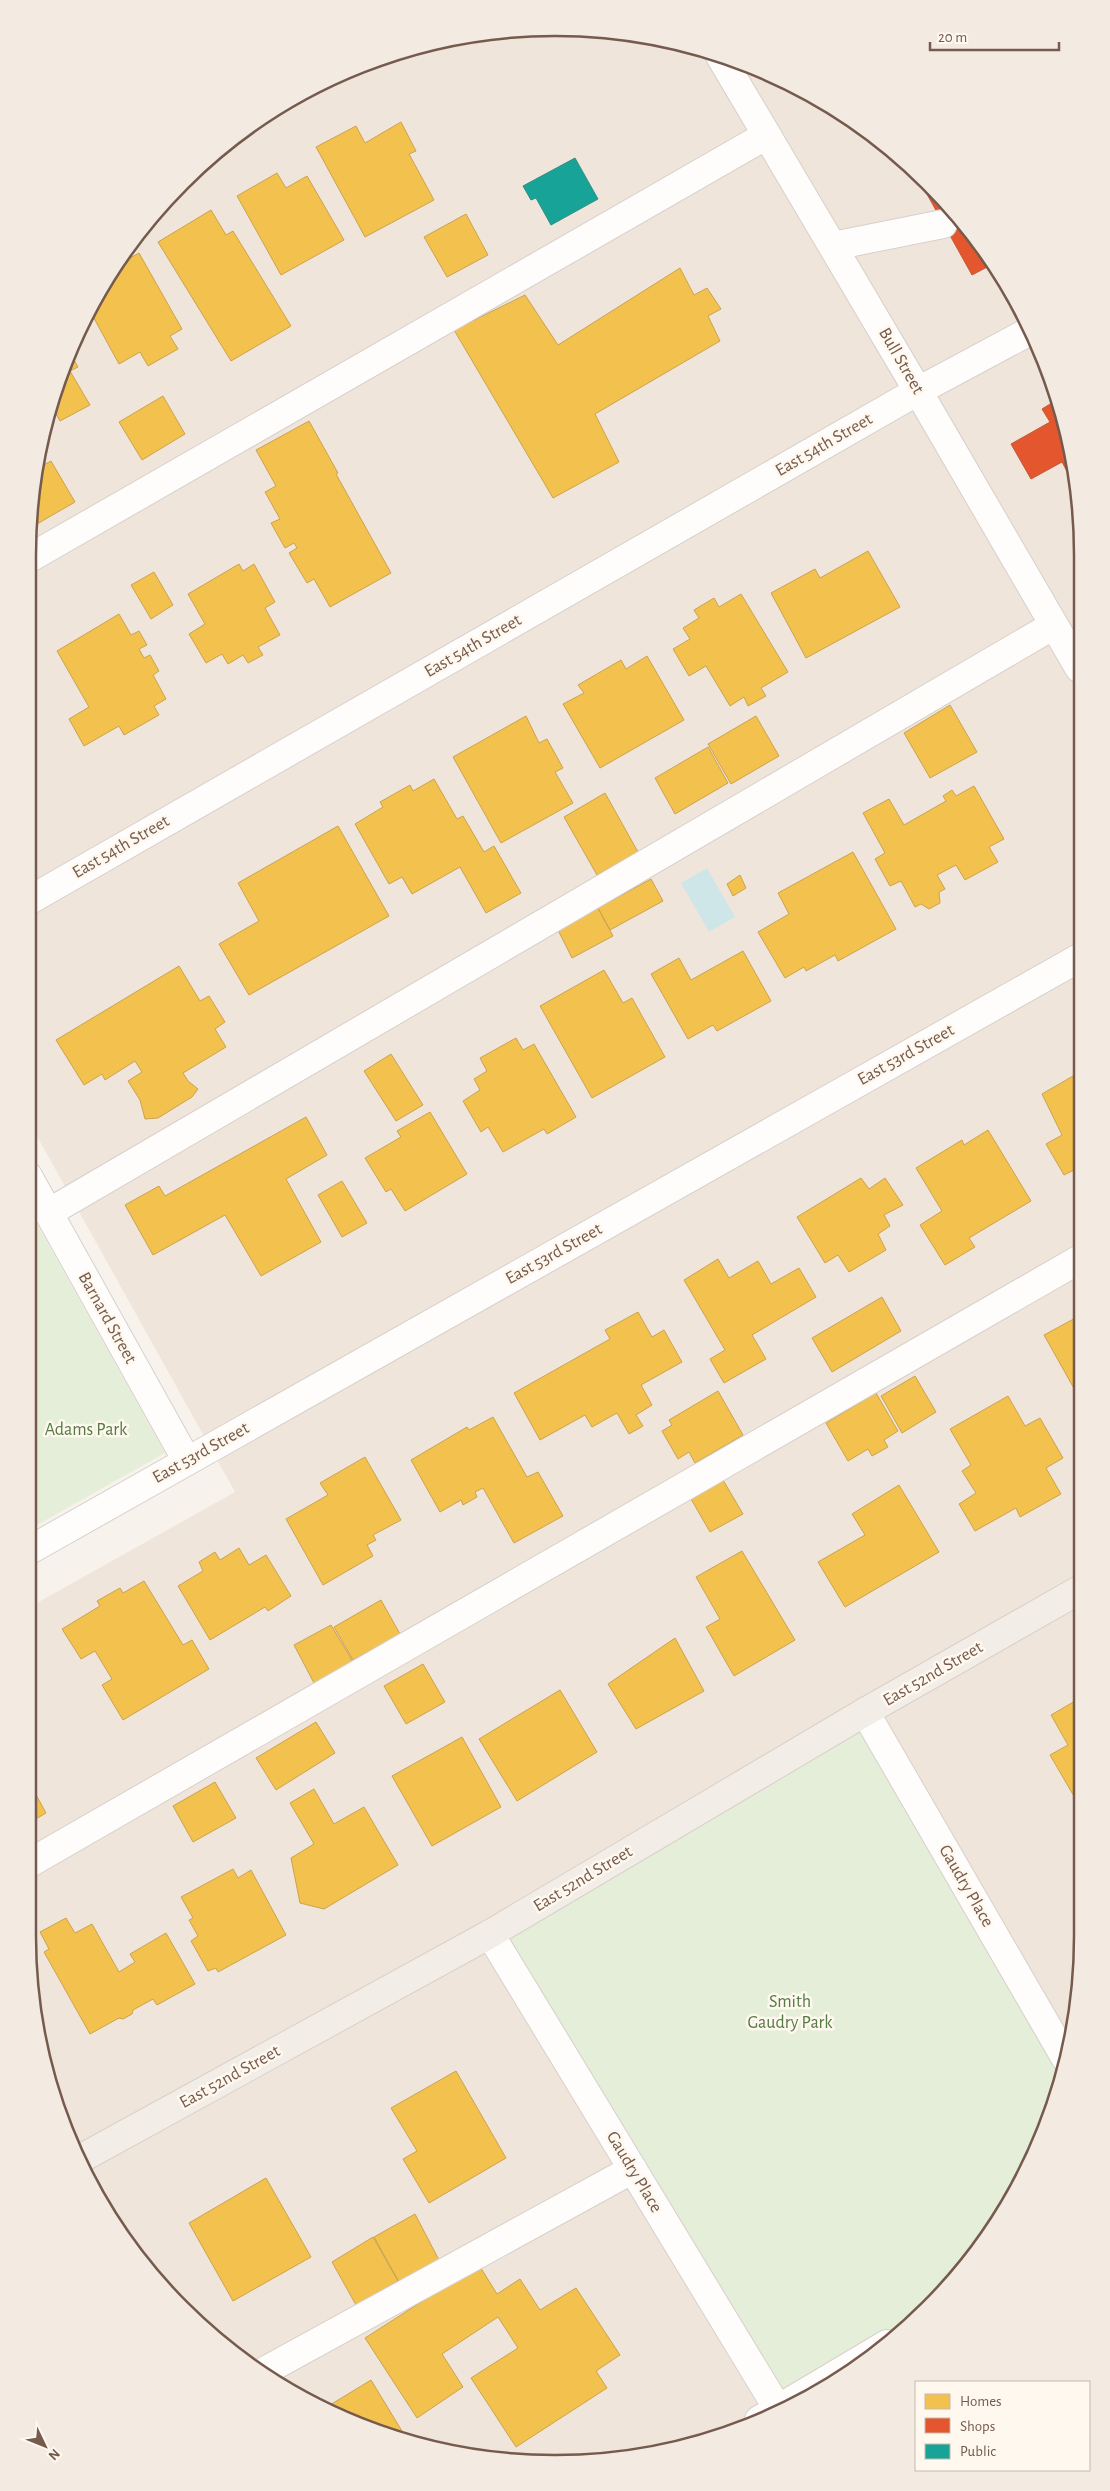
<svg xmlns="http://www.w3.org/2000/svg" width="1110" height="2491" viewBox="0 0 1110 2491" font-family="'Alegreya Sans',sans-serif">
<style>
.residential{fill:#f0e5da}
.green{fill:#e5eed8}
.water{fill:#cee6e7}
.homes{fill:#f2c14e;stroke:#cca24e}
.shops{fill:#e4572e;stroke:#c35837}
.public{fill:#17a398;stroke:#338d82}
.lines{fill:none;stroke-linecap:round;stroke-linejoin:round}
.minor-casing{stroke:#d7d0cb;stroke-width:30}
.major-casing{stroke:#d8d0ca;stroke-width:30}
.minor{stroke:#fefdfc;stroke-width:28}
.major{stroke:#f2eee7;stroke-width:28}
.labels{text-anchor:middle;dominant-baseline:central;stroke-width:5;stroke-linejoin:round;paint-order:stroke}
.street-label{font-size:18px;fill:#755a4d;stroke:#fef8ef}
.park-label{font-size:18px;fill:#567a45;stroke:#fef8ef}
.rim{fill:none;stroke:#755a4d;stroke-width:2.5}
</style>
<rect width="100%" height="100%" fill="#f7f3ec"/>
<path class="residential" d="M 555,28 L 658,38 L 757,68 L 876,136 L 973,234 L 1042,353 L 1078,486 L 1082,1936 L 1072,2039 L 1042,2138 L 994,2229 L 951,2284 L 818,2393 L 724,2436 L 624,2459 L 555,2463 L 452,2453 L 385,2435 L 291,2393 L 234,2354 L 158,2284 L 130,2244 L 79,2158 L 56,2106 L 38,2039 L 28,1936 L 28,1608 L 235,1492 L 28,1120 L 28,555 L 38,452 L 68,353 L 116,262 L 182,182 L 262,117 L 353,68 L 452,38 Z"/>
<path class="green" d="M 28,1208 L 165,1453 L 28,1530 Z
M 865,1712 L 1066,2059 L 1042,2138 L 994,2229 L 951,2284 L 887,2344 L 778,2409 L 490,1934 Z"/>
<path class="water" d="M 707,868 L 735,917 L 709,932 L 681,883 Z"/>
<path class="homes" d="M 401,122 L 416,151 L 409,154 L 434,200 L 365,237 L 316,147 L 356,126 L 365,143 Z
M 277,173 L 286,188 L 307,176 L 344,240 L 281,275 L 237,196 Z
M 211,210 L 226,235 L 233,231 L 291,326 L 231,361 L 158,242 Z
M 466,214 L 488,255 L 447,277 L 424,237 Z
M 139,253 L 182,329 L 170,336 L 178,349 L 148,366 L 140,352 L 119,364 L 90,311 L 114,267 Z
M 680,268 L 694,295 L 707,288 L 721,309 L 708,316 L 720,341 L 595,414 L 619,462 L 553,498 L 454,330 L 525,295 L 558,345 Z
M 69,351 L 78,367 L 70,371 L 90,405 L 60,421 L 55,412 L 49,416 Z
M 163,396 L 185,434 L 142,460 L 119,422 Z
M 309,421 L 338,473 L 336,474 L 391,573 L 330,607 L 314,579 L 307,583 L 289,553 L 297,548 L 294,543 L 285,548 L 271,523 L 280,519 L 265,492 L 276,486 L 256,450 Z
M 51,461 L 75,502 L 37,524 L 31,515 L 36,469 Z
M 868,551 L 900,607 L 806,658 L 771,593 L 815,569 L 820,578 Z
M 239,564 L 243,571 L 254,564 L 275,602 L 265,608 L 280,635 L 258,647 L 263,655 L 248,663 L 243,655 L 228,664 L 222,654 L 206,663 L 189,634 L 205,624 L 188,594 Z
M 154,572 L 173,605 L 151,619 L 131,585 Z
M 741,594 L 788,672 L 761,688 L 766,696 L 748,706 L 744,697 L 730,706 L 706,666 L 689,676 L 673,649 L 690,639 L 683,628 L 699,618 L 694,610 L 714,598 L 719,607 Z
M 119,614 L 131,635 L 139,631 L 147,645 L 139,649 L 144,658 L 150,655 L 159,671 L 153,675 L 166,699 L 154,706 L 159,715 L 124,735 L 119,726 L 84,746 L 69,719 L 89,707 L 57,651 Z
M 647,656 L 684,720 L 600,768 L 563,704 L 584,693 L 578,685 L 621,660 L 626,669 Z
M 950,705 L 977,752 L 930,778 L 904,733 Z
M 526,716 L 539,743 L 547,739 L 563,768 L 555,772 L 573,803 L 501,843 L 453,757 Z
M 756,716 L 779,756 L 731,784 L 708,744 Z
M 708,747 L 728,783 L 675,814 L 655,778 Z
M 434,779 L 457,819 L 463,816 L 484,852 L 494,846 L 521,893 L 486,913 L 460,867 L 412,894 L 402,877 L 389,884 L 355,824 L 383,807 L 380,802 L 410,785 L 413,791 Z
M 974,786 L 1004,839 L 989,847 L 998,862 L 965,880 L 956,865 L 937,875 L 945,889 L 939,892 L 940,903 L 929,909 L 921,904 L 915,907 L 901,881 L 890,886 L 875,859 L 885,853 L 863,813 L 889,799 L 904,825 L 946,801 L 943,796 L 952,790 L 956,796 Z
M 605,793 L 638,852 L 597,875 L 564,817 Z
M 338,826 L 389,916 L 249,995 L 219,944 L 259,921 L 238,883 Z
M 853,852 L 896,929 L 838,961 L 835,955 L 806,971 L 804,967 L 785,978 L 758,932 L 789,914 L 778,893 Z
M 740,875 L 746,888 L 733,896 L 727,884 Z
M 651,879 L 663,901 L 610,930 L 598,908 Z
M 598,908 L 613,936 L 572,958 L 558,930 Z
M 743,951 L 771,1001 L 717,1031 L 713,1025 L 688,1039 L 651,974 L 679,958 L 691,980 Z
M 179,966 L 200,1001 L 209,996 L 225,1022 L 215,1029 L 226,1047 L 183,1073 L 188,1081 L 198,1089 L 192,1097 L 158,1118 L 145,1119 L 140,1100 L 128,1081 L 142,1072 L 135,1061 L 105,1080 L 102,1074 L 84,1085 L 56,1040 Z
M 604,970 L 623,1003 L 632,998 L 665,1057 L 592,1098 L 540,1006 Z
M 516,1038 L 523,1050 L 534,1044 L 576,1117 L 547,1134 L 544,1129 L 503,1152 L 488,1127 L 481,1132 L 463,1101 L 480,1090 L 474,1079 L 487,1071 L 480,1058 Z
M 391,1054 L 423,1105 L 396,1121 L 364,1071 Z
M 1073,1076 L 1080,1088 L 1080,1167 L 1064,1175 L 1046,1144 L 1062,1135 L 1042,1094 Z
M 430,1112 L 467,1174 L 405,1211 L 391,1189 L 386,1192 L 365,1158 L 401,1137 L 397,1131 Z
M 306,1117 L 327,1155 L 286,1179 L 321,1242 L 261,1276 L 225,1215 L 153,1255 L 125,1205 L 159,1186 L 165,1196 Z
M 988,1130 L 1031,1201 L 969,1238 L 975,1247 L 945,1265 L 920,1225 L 942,1211 L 916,1168 L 962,1140 L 964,1145 Z
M 861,1178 L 869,1189 L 885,1178 L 903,1205 L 884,1215 L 890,1226 L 878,1234 L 886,1250 L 849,1272 L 838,1255 L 825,1263 L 797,1217 Z
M 342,1181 L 367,1223 L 342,1237 L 318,1195 Z
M 718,1259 L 729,1278 L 758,1261 L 771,1284 L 799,1268 L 816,1297 L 752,1335 L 766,1359 L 724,1383 L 710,1359 L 725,1350 L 684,1280 Z
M 882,1297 L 901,1331 L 832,1372 L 812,1338 Z
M 638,1312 L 652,1337 L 664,1330 L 682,1362 L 641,1385 L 652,1405 L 636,1415 L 643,1426 L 629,1434 L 617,1413 L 592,1427 L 585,1415 L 540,1440 L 514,1393 L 610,1339 L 605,1330 Z
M 1081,1315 L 1081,1401 L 1044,1335 Z
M 915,1376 L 936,1412 L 902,1433 L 881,1396 Z
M 718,1391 L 743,1435 L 695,1463 L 689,1452 L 678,1459 L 662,1431 L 672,1425 L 669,1420 Z
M 876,1393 L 898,1431 L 884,1440 L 888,1447 L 872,1456 L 868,1449 L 848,1461 L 826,1423 Z
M 1008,1396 L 1025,1426 L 1040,1418 L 1063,1458 L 1046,1468 L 1061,1494 L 1020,1517 L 1016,1508 L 975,1531 L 959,1504 L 976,1493 L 962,1471 L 971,1465 L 950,1429 Z
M 493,1417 L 527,1477 L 538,1472 L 563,1516 L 514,1543 L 483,1488 L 475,1492 L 477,1497 L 463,1505 L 461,1500 L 440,1512 L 411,1460 L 467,1427 L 469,1430 Z
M 365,1457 L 401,1520 L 373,1535 L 376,1540 L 367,1545 L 373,1556 L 323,1585 L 286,1519 L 328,1495 L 320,1483 Z
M 723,1480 L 743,1514 L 710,1532 L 691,1499 Z
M 899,1485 L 939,1552 L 845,1607 L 818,1562 L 865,1535 L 852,1514 Z
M 239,1548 L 249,1565 L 266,1555 L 291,1596 L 268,1611 L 265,1607 L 210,1640 L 178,1586 L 203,1571 L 199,1562 L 215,1552 L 220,1560 Z
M 742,1551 L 795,1640 L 734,1676 L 706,1627 L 720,1619 L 696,1577 Z
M 144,1581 L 183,1645 L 192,1640 L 209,1669 L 123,1720 L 102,1685 L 112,1679 L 95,1651 L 81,1659 L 62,1629 L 100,1606 L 97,1601 L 120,1588 L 123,1593 Z
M 381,1600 L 400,1634 L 353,1660 L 334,1627 Z
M 331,1625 L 353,1662 L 314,1683 L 294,1645 Z
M 675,1638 L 704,1691 L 636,1729 L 608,1684 Z
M 423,1664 L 445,1702 L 406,1724 L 384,1686 Z
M 560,1690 L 597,1752 L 517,1801 L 479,1739 Z
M 1082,1697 L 1082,1810 L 1050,1755 L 1068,1745 L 1051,1715 Z
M 316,1722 L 335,1753 L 276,1790 L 256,1758 Z
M 462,1737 L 501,1807 L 432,1846 L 392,1776 Z
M 28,1780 L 46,1813 L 29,1823 L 32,1829 L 28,1831 Z
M 215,1782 L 236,1818 L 193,1842 L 173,1806 Z
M 314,1789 L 334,1824 L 364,1807 L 398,1865 L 324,1909 L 300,1903 L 291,1858 L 314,1844 L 290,1803 Z
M 233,1869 L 238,1878 L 251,1870 L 286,1935 L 218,1972 L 216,1968 L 208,1971 L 191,1941 L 198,1936 L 189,1920 L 193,1918 L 181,1897 Z
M 66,1918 L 75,1933 L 92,1924 L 119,1972 L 135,1962 L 130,1954 L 166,1933 L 195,1984 L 157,2005 L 153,1999 L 133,2010 L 132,2014 L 123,2019 L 119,2018 L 90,2034 L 44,1952 L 49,1949 L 40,1932 Z
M 456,2071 L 506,2158 L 429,2203 L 403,2159 L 417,2151 L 391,2108 Z
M 266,2178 L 311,2257 L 233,2301 L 189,2223 Z
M 415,2214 L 439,2260 L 399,2282 L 374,2237 Z
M 373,2237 L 398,2281 L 356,2305 L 332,2262 Z
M 479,2265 L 497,2294 L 520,2279 L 540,2310 L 576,2288 L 620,2355 L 596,2371 L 607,2388 L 516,2447 L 471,2378 L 518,2348 L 498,2317 L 442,2354 L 463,2387 L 417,2418 L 365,2338 Z
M 371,2380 L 408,2441 L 385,2435 L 325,2408 Z"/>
<path class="shops" d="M 918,178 L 973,234 L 991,265 L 972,275 Z
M 1055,401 L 1074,473 L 1069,475 L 1062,462 L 1031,479 L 1011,444 L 1050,422 L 1042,409 Z"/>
<path class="public" d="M 575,158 L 598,199 L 551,225 L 536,198 L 531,200 L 523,186 Z"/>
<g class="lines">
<g class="minor-casing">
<path id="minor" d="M 720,56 L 918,391 L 1079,668
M 833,246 L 943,224
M 28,559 L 767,135
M 28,901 L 918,391 L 1030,331
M 28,1176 L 187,1461
M 48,1213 L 1054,625
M 28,1551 L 1079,958
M 865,1712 L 1066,2059
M 28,1864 L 1080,1259
M 490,1934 L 778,2409
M 261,2373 L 633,2169
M 759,2420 L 887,2344"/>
</g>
<g class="major-casing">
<path id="major" d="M 80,2159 L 490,1934 L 865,1712 L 1081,1589"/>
</g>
<use href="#minor" class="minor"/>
<use href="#major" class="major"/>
</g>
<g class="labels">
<g class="street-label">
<text transform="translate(901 361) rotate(60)">Bull Street</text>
<text transform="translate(824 445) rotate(-30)">East 54th Street</text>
<text transform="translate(473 646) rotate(-30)">East 54th Street</text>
<text transform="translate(121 847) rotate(-30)">East 54th Street</text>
<text transform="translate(906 1055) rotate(-29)">East 53rd Street</text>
<text transform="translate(554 1254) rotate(-29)">East 53rd Street</text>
<text transform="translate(107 1318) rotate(61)">Barnard Street</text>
<text transform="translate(201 1453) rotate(-29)">East 53rd Street</text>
<text transform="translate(933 1674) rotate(-30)">East 52nd Street</text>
<text transform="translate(583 1879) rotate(-31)">East 52nd Street</text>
<text transform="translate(966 1886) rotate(60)">Gaudry Place</text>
<text transform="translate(230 2077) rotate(-29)">East 52nd Street</text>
<text transform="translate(634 2172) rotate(59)">Gaudry Place</text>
</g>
<g class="park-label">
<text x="86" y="1430">Adams Park</text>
<text x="790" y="2002">Smith<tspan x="790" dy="21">Gaudry Park</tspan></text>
</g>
</g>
<path d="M0 0H1110V2491H0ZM555 36H555A519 519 0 0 1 1074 555V1936A519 519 0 0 1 555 2455H555A519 519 0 0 1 36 1936V555A519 519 0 0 1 555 36Z" fill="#f3ebe2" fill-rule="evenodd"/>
<path class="rim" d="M555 36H555A519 519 0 0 1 1074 555V1936A519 519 0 0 1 555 2455H555A519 519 0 0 1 36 1936V555A519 519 0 0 1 555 36Z"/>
<rect x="915" y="2381" width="175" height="90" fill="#fef8ef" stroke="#c7b9ae"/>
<rect x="925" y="2394" width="25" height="15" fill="#f2c14e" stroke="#c7b9ae"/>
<text x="960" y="2406" font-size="15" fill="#755a4d">Homes</text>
<rect x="925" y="2418" width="25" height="15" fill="#e4572e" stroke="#c7b9ae"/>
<text x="960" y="2431" font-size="15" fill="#755a4d">Shops</text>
<rect x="925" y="2444" width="25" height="15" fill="#17a398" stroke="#c7b9ae"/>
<text x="960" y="2456" font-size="15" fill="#755a4d">Public</text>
<g transform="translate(45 2446) rotate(133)" stroke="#fef8ef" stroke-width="4" paint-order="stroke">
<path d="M0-4L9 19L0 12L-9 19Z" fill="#755a4d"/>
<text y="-8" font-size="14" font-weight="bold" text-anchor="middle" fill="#755a4d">N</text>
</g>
<path d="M930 42v8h129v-8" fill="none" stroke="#755a4d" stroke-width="2.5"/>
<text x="938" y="42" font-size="15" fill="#755a4d" stroke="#fef8ef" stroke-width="4" paint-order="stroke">20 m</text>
</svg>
